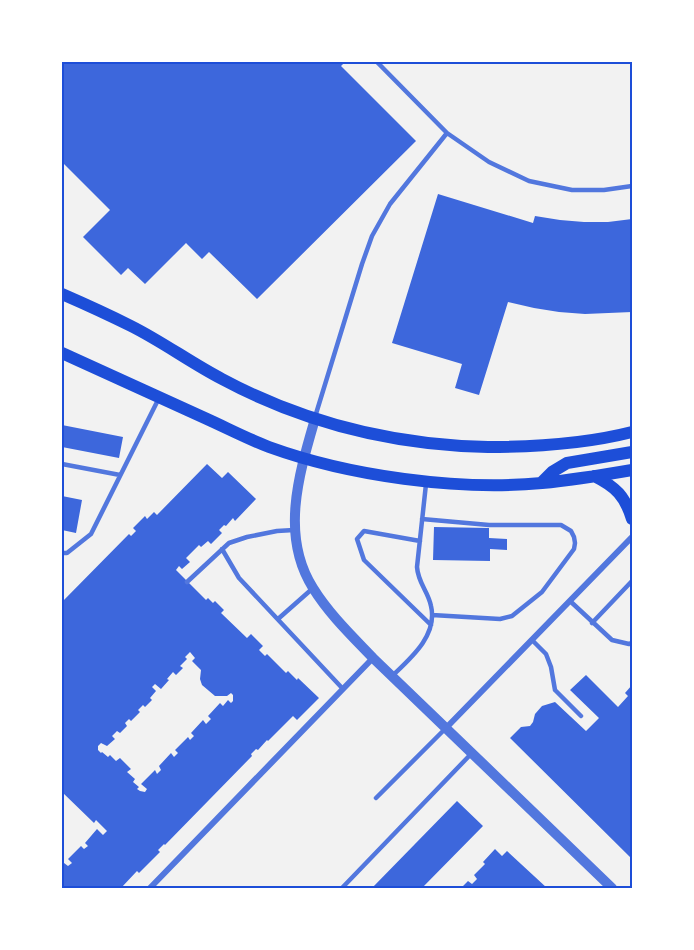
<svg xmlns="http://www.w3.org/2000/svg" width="694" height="950" viewBox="0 0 694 950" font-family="Ubuntu,sans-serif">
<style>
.building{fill:#3d67dc;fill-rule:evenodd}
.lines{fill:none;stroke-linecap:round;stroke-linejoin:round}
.service{stroke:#5277de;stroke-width:4.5}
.minor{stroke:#5277de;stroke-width:6}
.tertiary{stroke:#5277de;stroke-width:10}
.secondary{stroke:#1d4ed8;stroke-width:12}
.neatline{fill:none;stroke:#1d4ed8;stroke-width:2}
</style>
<rect width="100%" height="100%" fill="#f2f2f2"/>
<path class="building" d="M 62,62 L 343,62 L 344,63 L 341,66 L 416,141 L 257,299 L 209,252 L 202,259 L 186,243 L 145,284 L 128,268 L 121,275 L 83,237 L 110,210 L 62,162 Z
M 438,194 L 533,223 L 535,216 L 560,220 L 584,222 L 608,222 L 632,219 L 632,312 L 585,314 L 559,312 L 534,308 L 508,302 L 479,395 L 455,388 L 462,364 L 392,343 Z
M 62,425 L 123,437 L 119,458 L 62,447 Z
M 207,464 L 222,478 L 228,472 L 256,499 L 235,521 L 233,518 L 226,526 L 224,525 L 219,530 L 222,533 L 211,544 L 208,541 L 201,547 L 199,545 L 186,558 L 190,562 L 182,569 L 179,566 L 176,570 L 206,600 L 208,598 L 213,603 L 215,601 L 224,610 L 221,613 L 247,638 L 251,634 L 263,646 L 259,650 L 265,656 L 267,654 L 286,673 L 288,671 L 297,680 L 298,678 L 319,698 L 297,720 L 293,716 L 268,741 L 267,740 L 258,750 L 256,749 L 251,754 L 252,756 L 165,845 L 164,844 L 158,850 L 160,852 L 139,873 L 137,871 L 121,888 L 62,888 L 62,866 L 64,863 L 68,866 L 72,863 L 68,859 L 81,846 L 84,849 L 88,846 L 85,843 L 97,829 L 103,835 L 107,831 L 96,820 L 94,823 L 62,792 L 62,602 L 129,534 L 131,536 L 136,531 L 133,528 L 145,516 L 147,519 L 154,512 L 157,515 ZM 190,652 L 195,658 L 192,661 L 201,670 L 200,679 L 202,685 L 215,696 L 227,696 L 231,693 L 233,695 L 233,701 L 231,703 L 228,700 L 223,706 L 220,703 L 208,716 L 211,719 L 206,724 L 203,720 L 191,733 L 194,736 L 190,740 L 188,737 L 175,750 L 178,753 L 174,757 L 171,753 L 159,766 L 161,770 L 157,774 L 155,770 L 141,784 L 147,789 L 145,792 L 140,791 L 137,789 L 139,787 L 133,782 L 135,779 L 127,772 L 131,769 L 120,758 L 116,761 L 110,755 L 108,757 L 102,752 L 101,753 L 98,750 L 98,746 L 101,743 L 107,746 L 115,739 L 112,736 L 117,731 L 120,733 L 127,726 L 125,723 L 129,719 L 131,721 L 140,712 L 138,710 L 143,705 L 145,707 L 152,700 L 150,698 L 156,691 L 152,687 L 155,684 L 161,689 L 169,680 L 167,679 L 173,672 L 176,675 L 183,668 L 180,666 L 187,659 L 185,657 Z
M 62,496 L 82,500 L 76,533 L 62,530 Z
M 434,527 L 489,528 L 489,538 L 507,539 L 507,550 L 490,549 L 490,561 L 433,560 Z
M 586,675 L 618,707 L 628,696 L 625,693 L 632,685 L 632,766 L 630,768 L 632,771 L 632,859 L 510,738 L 521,727 L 530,726 L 533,722 L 535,714 L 542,706 L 555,702 L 586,731 L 599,718 L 570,690 Z
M 457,801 L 483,826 L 422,888 L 372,888 Z
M 495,849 L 502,856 L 507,851 L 547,888 L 461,888 L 468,881 L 472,884 L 477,879 L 474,875 L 485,864 L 483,862 Z"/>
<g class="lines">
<path class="service" d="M 377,62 L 447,133 L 489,162 L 529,181 L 572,190 L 604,190 L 632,186
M 315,417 L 362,264 L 372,236 L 390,204 L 447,133
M 62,464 L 120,475
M 422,519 L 489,525 L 561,525 L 571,531 L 574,537 L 575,543 L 574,549 L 542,592 L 512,616 L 500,619 L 432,615
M 420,541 L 364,531 L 357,539 L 364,560 L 431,625
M 222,549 L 239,578 L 343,689
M 62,553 L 67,553 L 91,534 L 158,400
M 187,582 L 229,543 L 247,537 L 277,531 L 294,530
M 570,601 L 612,640 L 629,644 L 632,643
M 278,619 L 312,589
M 592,623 L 632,581
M 533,641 L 546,654 L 551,667 L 555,690 L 581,716
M 392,676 C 411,658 438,635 431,606 C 428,591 418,583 417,567 L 426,484
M 376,798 L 446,728
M 342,888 L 471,754"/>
<path class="minor" d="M 446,728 L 632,537
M 150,888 L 373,658"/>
<path class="tertiary" d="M 315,419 C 299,474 280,536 313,588 C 329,614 352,636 373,658 L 612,888"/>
<path class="secondary" d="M 62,294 C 85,304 109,315 131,326 C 163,342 191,363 222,379 C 306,424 393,445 488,447 C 537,447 585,444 632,432
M 62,353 C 110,375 158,397 207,419 C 227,428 248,439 269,447 C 349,476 458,491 542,483 C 573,480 603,475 632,470
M 594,476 C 616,487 625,496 632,519
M 541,483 L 552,472 L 567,463 L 632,452"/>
</g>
<rect width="694" height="950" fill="none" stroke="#ffffff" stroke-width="126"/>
<rect x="63" y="63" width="568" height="824" class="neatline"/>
</svg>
